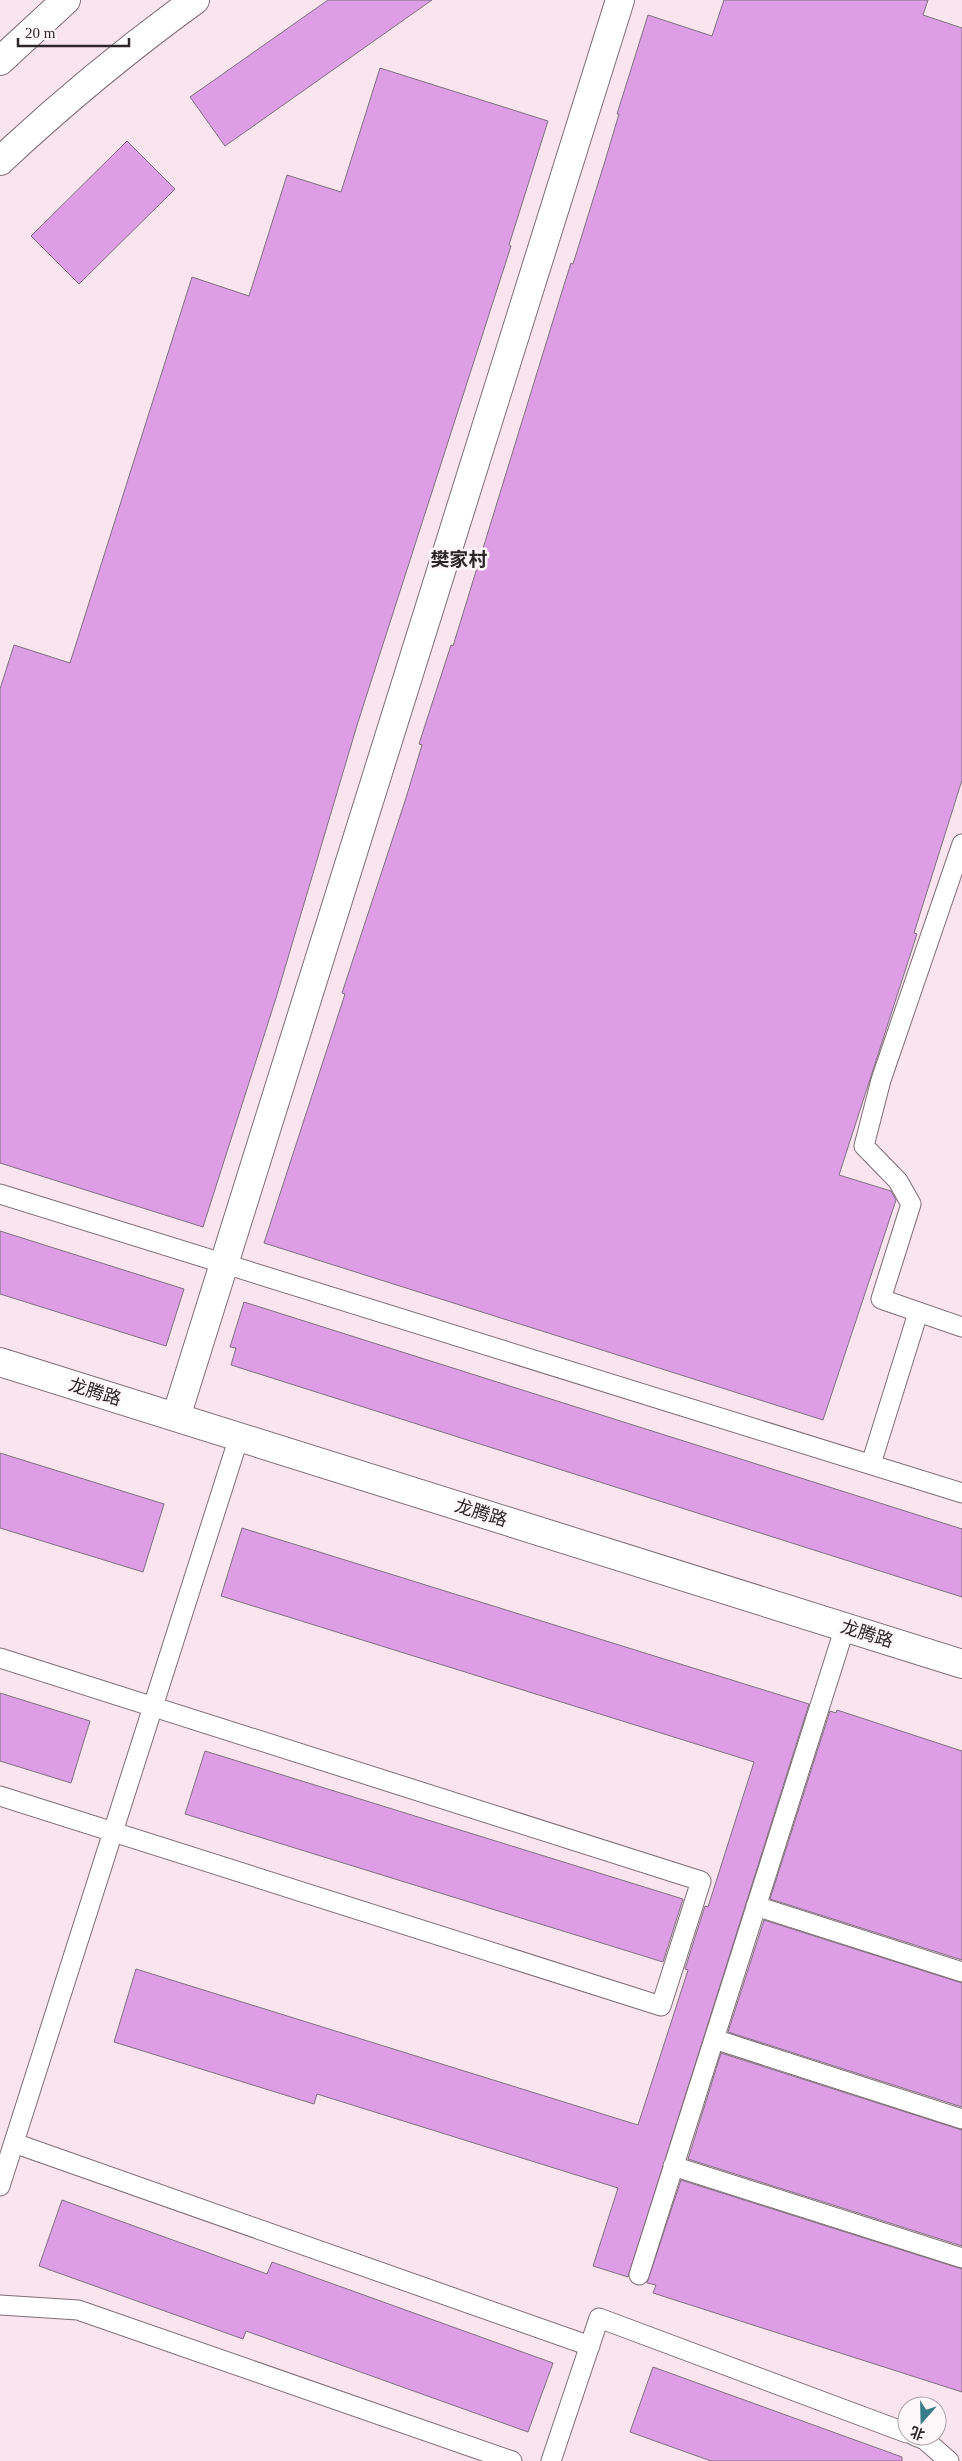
<svg xmlns="http://www.w3.org/2000/svg" width="962" height="2461" viewBox="0 0 962 2461" font-family="'Times New Roman','Noto Sans SC',serif">
<style>
.building{fill:#dd9ee6;stroke:#7e717f}
.lines{fill:none;stroke-linecap:round;stroke-linejoin:round}
.service-casing{stroke:#7f6d75;stroke-width:21}
.minor-casing{stroke:#7f6d75;stroke-width:30}
.trunk-casing{stroke:#7f6d75;stroke-width:30}
.service{stroke:#fff;stroke-width:19}
.minor{stroke:#fff;stroke-width:28}
.trunk{stroke:#fff;stroke-width:28}
.labels{text-anchor:middle;dominant-baseline:central;stroke-width:5;stroke-linejoin:round;paint-order:stroke}
.street-label{font-size:18px;fill:#2e272a;stroke:#fff6f9}
.neighbourhood-label{font-size:19px;font-weight:bold;fill:#2e272a;stroke:#fff6f9}
</style>
<rect width="100%" height="100%" fill="#fae5ee"/>
<path class="building" d="M 328,0 L 432,0 L 225,146 L 190,97 Z
M 724,0 L 928,0 L 923,15 L 962,28 L 962,780 L 914,933 L 917,934 L 839,1175 L 891,1191 L 896,1200 L 823,1420 L 264,1243 L 345,994 L 342,993 L 406,798 L 422,745 L 419,744 L 451,645 L 453,646 L 564,285 L 571,263 L 573,264 L 605,161 L 619,114 L 617,114 L 648,15 L 712,36 Z
M 380,68 L 548,121 L 509,245 L 511,246 L 358,722 L 276,998 L 203,1227 L 0,1163 L 0,689 L 14,645 L 70,663 L 192,277 L 249,296 L 287,175 L 341,192 Z
M 127,141 L 175,189 L 79,284 L 31,236 Z
M 0,1231 L 184,1289 L 166,1346 L 0,1294 Z
M 244,1302 L 962,1529 L 962,1597 L 231,1365 L 236,1348 L 230,1347 Z
M 0,1453 L 164,1504 L 143,1572 L 0,1528 Z
M 242,1528 L 809,1704 L 628,2277 L 593,2266 L 618,2188 L 317,2094 L 314,2104 L 114,2042 L 136,1969 L 638,2125 L 688,1970 L 685,1969 L 705,1906 L 708,1907 L 754,1762 L 221,1596 Z
M 0,1693 L 90,1721 L 71,1783 L 0,1761 Z
M 837,1710 L 962,1751 L 962,1960 L 770,1899 L 830,1711 L 836,1713 Z
M 205,1751 L 683,1899 L 663,1962 L 185,1814 Z
M 764,1920 L 962,1983 L 962,2107 L 728,2032 Z
M 721,2053 L 962,2130 L 962,2246 L 688,2159 Z
M 681,2180 L 962,2269 L 962,2392 L 653,2293 L 656,2285 L 647,2283 Z
M 62,2200 L 267,2274 L 272,2262 L 553,2363 L 528,2432 L 246,2331 L 243,2339 L 39,2266 Z
M 653,2367 L 902,2457 L 902,2461 L 711,2461 L 630,2432 Z"/>
<g class="lines">
<g class="service-casing">
<path id="service" d="M 962,844 L 881,1080 L 864,1146 L 898,1181 L 911,1204 L 881,1299 L 962,1327
M 0,1194 L 962,1493
M 871,1464 L 918,1313
M 0,1658 L 701,1881 L 661,2006 L 0,1796
M 756,1906 L 962,1972
M 714,2039 L 962,2119
M 14,2143 L 590,2346
M 673,2166 L 962,2258
M 0,2186 L 239,1437
M 639,2275 L 845,1627
M 0,2305 L 78,2310 L 512,2461
M 915,2436 L 925,2440 L 949,2461
M 551,2461 L 599,2318 L 907,2433"/>
</g>
<g class="minor-casing">
<path id="minor" d="M 0,161 C 62,103 126,50 195,0
M 0,1362 L 962,1664
M 176,1417 L 620,0"/>
</g>
<g class="trunk-casing">
<path id="trunk" d="M 0,61 L 66,0"/>
</g>
<use href="#service" class="service"/>
<use href="#minor" class="minor"/>
<use href="#trunk" class="trunk"/>
</g>
<g class="labels">
<g class="street-label">
<text transform="translate(95 1392) rotate(17)">龙腾路</text>
<text transform="translate(481 1513) rotate(17)">龙腾路</text>
<text transform="translate(867 1634) rotate(17)">龙腾路</text>
</g>
<g class="neighbourhood-label">
<text x="459" y="559">樊家村</text>
</g>
</g>
<g transform="translate(922 2421) rotate(200)"><circle r="24" fill="#fff6f9" stroke="#aba3a6"/>
<path d="M0-4L9 19L0 12L-9 19Z" fill="#377d89"/>
<text y="-8" font-size="14" font-weight="bold" text-anchor="middle" fill="#2e272a">北</text>
</g>
<path d="M18 38v8h111v-8" fill="none" stroke="#2e272a" stroke-width="2.5"/>
<text x="25" y="38" font-size="15" fill="#2e272a" stroke="#fff6f9" stroke-width="4" paint-order="stroke">20 m</text>
</svg>
